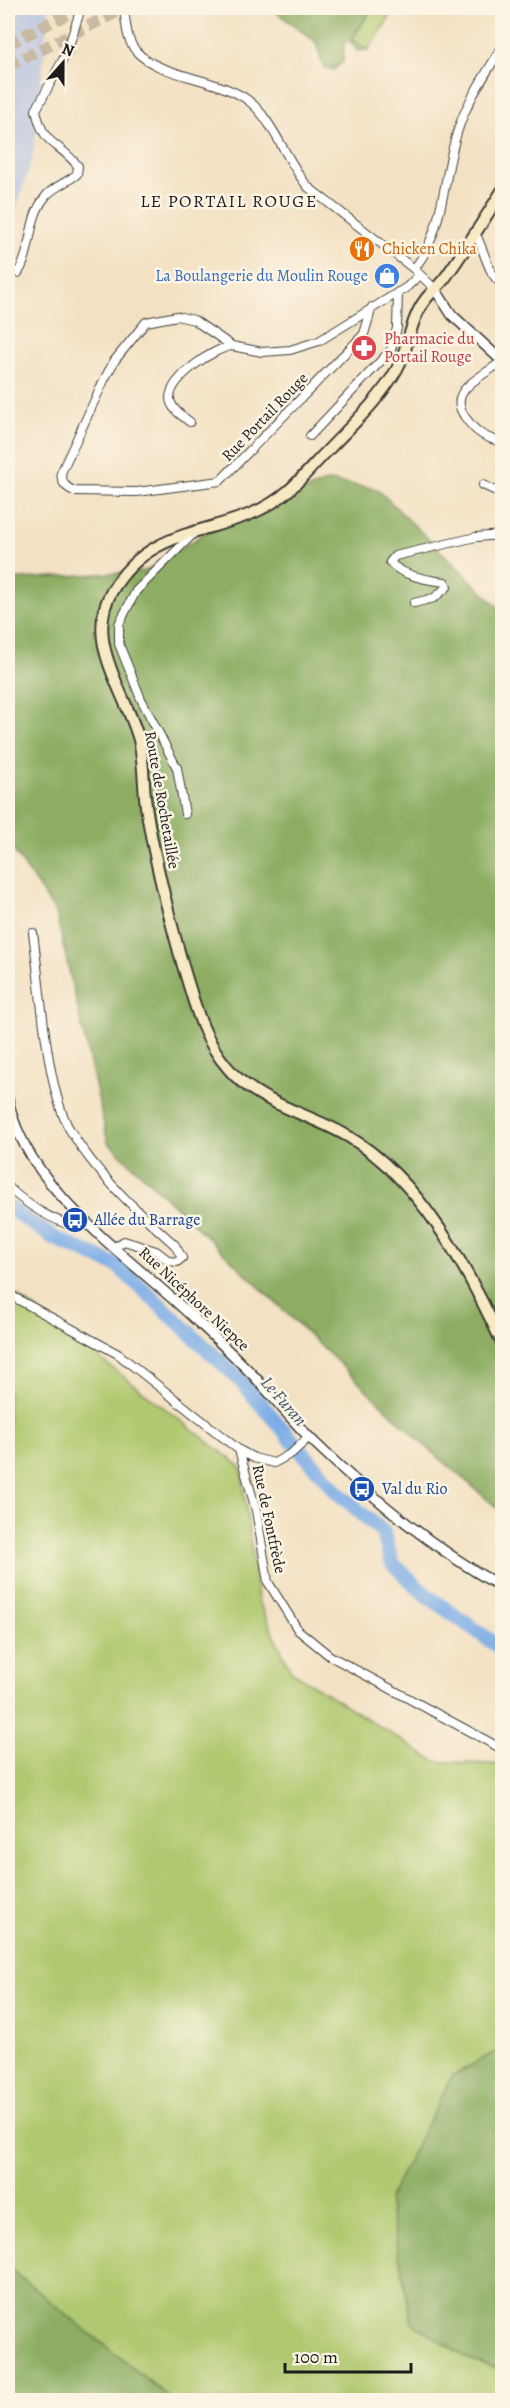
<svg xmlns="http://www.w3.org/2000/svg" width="510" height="2408" viewBox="0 0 510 2408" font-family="Alegreya,serif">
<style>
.industrial{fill:#bac4de}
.green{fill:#b0c96f;stroke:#667246;stroke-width:1.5}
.forest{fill:#8cad62;stroke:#54643f;stroke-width:1.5}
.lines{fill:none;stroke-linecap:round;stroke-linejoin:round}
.river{stroke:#7bace6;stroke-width:15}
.trunk-tunnel{stroke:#c8baa2;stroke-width:12;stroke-dasharray:12 6;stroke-linecap:butt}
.minor-casing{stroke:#3c3a35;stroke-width:10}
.tertiary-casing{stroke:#3c3a35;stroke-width:12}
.secondary-casing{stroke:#3c3a35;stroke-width:14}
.minor{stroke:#fff;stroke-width:8}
.tertiary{stroke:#fff;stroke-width:9}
.secondary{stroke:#f6e9c3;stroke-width:10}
.labels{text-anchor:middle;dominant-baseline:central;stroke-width:5;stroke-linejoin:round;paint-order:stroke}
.food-label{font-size:16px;fill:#c56008;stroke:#fcf5e5;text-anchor:start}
.shop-label{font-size:16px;fill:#366cbe;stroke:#fcf5e5;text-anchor:end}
.health-label{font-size:16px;fill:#be3a42;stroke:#fcf5e5;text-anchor:start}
.street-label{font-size:16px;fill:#1c1c1c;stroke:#fcf5e5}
.transit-label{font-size:16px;fill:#164399;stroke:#fcf5e5;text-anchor:start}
.neighbourhood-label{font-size:18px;letter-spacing:1.5px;fill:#1c1c1c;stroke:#fcf5e5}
.water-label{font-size:18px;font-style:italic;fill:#42566d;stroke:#fcf5e5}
</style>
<rect width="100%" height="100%" fill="#fcf5e5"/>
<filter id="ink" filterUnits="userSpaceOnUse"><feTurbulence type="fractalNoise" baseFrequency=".0167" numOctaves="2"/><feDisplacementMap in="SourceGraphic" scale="12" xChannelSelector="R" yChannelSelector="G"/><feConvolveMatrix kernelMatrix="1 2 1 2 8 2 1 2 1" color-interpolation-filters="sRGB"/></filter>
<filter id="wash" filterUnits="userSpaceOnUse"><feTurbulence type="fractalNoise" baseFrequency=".008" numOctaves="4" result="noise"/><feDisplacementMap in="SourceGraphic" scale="24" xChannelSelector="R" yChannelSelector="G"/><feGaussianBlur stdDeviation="1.35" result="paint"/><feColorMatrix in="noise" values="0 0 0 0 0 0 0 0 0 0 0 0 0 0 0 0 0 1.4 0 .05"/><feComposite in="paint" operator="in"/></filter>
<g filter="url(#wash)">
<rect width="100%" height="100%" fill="#f3e1c3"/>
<path class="industrial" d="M 8,8 L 49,8 L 33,156 L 8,234 Z"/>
<path class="green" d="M 373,8 L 390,17 L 368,50 L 352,39 Z
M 8,1288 L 241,1467 L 258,1600 L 291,1671 L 434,1761 L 502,1765 L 502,2048 L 452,2076 L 472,2361 L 502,2369 L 502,2400 L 172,2400 L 8,2267 Z"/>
<path class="forest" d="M 271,8 L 372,8 L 352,39 L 368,50 L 357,51 L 351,42 L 344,41 L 343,62 L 333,70 L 323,67 L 316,42 Z
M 328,481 L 377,489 L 502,611 L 502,1512 L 421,1442 L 108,1142 L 56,913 L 8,842 L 8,580 L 146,571 L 213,528 Z
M 502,2048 L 502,2369 L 472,2361 L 412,2323 L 388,2200 L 452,2076 Z
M 8,2267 L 172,2400 L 8,2400 Z"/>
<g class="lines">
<path class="river" d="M 8,1207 L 54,1238 L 118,1266 L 238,1378 L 338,1493 L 383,1532 L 392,1563 L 426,1595 L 502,1649"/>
</g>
</g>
<g filter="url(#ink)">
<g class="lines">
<path class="trunk-tunnel" d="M 8,44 L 79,8
M 8,66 L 125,8"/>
<g class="minor-casing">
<path id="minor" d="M 124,8 C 126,22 126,40 136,51 C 158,77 220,78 249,101 C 273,120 287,162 308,187 L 414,269 L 435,289
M 475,233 C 484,248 488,276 502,284
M 8,269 L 18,273 C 33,250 27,218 46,196 C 53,187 68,182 77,174 L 78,166 C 57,140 44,148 36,110 L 67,52 L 81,8
M 414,269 C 444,232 443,177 457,133 C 466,102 486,74 502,47
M 372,307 L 364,334 L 220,481 L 137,492 L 74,491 C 65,487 62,483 61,473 L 105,378 L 115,360 L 146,322 L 177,316 L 194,320 L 232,346 L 262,352 L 290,350 L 319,341 L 407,287 L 419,275
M 502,361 C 485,376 445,389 465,417 C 475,432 485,438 502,442
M 190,422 C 182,416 170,408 170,398 C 171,377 214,348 232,346
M 310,436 L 391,350 L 397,328 L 398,292
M 483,485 L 502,494
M 414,603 L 434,598 L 447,587 L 445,582 C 428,580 401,576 390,562 L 395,556 L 476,537 L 502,535
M 185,814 L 177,768 L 141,699 L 119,644 L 119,624 L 136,591 L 193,534
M 33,933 C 40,982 46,1090 70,1130 C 96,1174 137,1211 175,1245 L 182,1258 L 177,1262 L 169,1261 L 156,1251 L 124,1241 L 115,1247
M 8,1187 C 29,1207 50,1219 78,1228 L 89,1224
M 8,1294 L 118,1354 L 239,1450 L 256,1510 L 268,1582 L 298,1630 L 330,1656 L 502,1749
M 239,1450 L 254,1458 L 274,1463 L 292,1453 L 309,1437"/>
</g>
<g class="tertiary-casing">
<path id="tertiary" d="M 435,289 L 452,315 L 502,361
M 8,1099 C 25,1191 136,1261 199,1323 C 217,1339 234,1356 251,1373 C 273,1396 293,1422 316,1444 C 371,1497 435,1550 502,1587"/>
</g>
<g class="secondary-casing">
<path id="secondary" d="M 502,191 C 484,220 465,250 445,278 C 439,286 431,292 425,300 C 410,320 409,347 397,369 C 380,399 354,423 330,448 C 316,462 303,478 288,491 C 233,540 156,516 112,591 C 83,641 126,692 139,740 C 144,761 143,784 146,806 C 154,860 168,913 183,966 C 194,1001 202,1038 227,1067 C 257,1104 309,1113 349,1137 C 420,1179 469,1271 502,1343"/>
</g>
<use href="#minor" class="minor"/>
<use href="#tertiary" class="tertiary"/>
<use href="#secondary" class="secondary"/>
</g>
</g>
<defs>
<g id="restaurant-disc" transform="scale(1.35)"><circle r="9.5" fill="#e8710a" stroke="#fcf5e5"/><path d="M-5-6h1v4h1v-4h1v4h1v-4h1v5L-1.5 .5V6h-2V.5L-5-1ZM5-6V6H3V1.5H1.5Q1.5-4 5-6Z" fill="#fff"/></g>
<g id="shop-disc" transform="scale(1.35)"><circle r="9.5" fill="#3f7fe0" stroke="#fcf5e5"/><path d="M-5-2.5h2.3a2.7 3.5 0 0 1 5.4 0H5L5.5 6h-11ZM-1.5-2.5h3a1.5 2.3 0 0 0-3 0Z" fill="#fff"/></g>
<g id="pharmacy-disc" transform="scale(1.35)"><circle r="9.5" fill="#e0444e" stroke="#fcf5e5"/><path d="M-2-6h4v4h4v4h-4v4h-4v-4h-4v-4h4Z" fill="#fff"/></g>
<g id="bus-disc" transform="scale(1.35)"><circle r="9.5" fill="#1a4fb4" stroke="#fcf5e5"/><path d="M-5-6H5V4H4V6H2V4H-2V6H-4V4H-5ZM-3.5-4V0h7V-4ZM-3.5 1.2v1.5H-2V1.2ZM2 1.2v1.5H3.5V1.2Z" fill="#fff"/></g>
</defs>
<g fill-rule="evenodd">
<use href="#restaurant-disc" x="362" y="249"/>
<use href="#shop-disc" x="387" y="276"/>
<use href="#pharmacy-disc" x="364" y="348"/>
<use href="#bus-disc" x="75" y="1220"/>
<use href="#bus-disc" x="362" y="1489"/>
</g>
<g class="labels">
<g class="food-label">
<text x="382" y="249">Chicken Chika</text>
</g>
<g class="shop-label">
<text x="368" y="276">La Boulangerie du Moulin Rouge</text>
</g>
<g class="health-label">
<text x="384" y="339">Pharmacie du<tspan x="384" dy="18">Portail Rouge</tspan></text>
</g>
<g class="street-label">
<text transform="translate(265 417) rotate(-46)">Rue Portail Rouge</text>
<text transform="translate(162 800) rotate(80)">Route de Rochetaillée</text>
<text transform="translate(194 1299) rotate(43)">Rue Nicéphore Niepce</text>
<text transform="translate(269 1519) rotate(78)">Rue de Fontfrède</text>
</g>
<g class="transit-label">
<text x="94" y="1220">Allée du Barrage</text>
<text x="382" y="1489">Val du Rio</text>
</g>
<g class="neighbourhood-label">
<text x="229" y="201">LE PORTAIL ROUGE</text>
</g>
<g class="water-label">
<text transform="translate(284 1401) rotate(49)">Le Furan</text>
</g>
</g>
<rect width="510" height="2408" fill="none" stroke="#fcf5e5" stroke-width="30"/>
<g transform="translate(63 63) rotate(21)" stroke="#fcf5e5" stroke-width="4.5" paint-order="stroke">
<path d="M0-4.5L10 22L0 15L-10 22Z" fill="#1c1c1c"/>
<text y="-9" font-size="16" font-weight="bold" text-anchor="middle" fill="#1c1c1c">N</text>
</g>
<path d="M285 2363v9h126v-9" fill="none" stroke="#1c1c1c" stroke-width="3"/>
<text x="294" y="2363" font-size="18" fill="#1c1c1c" stroke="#fcf5e5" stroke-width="4.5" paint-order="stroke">100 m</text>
</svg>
